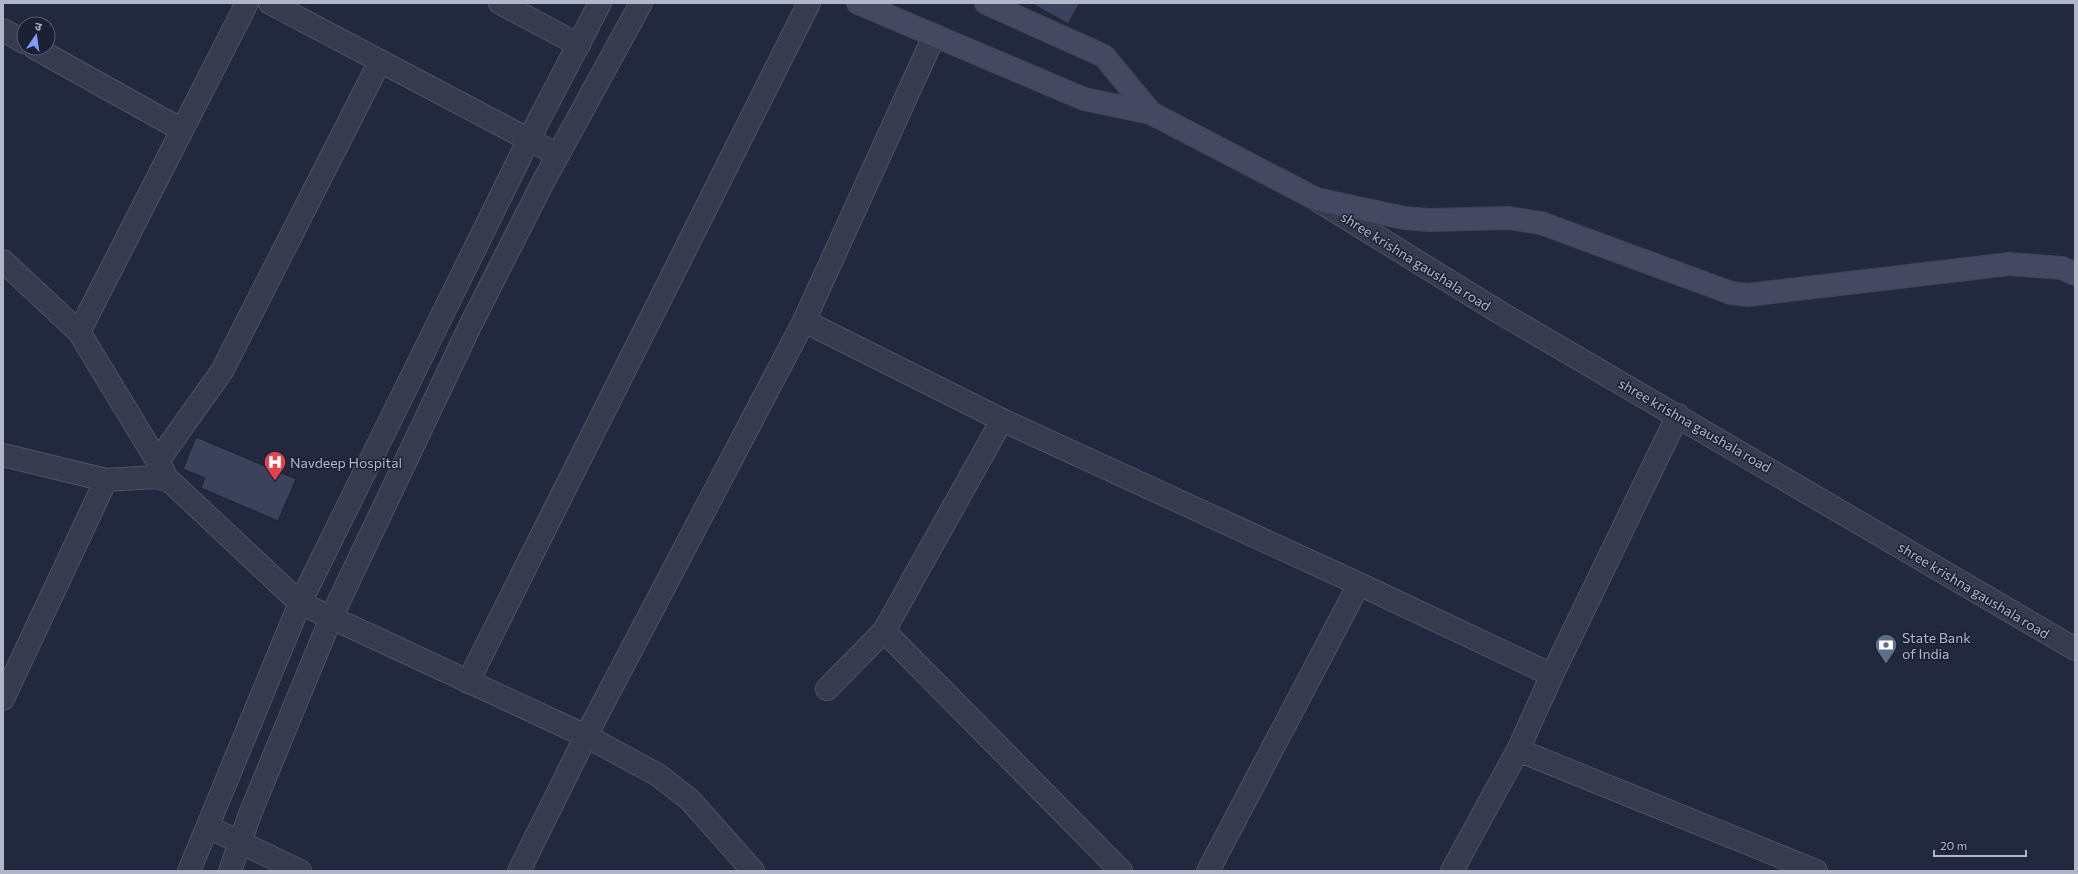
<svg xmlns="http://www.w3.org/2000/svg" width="2078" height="874" viewBox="0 0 2078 874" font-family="Commissioner,'Noto Sans Devanagari',sans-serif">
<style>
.building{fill:#3c425c;stroke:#1d2234}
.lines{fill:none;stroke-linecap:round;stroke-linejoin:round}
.minor-casing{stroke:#4e5365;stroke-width:24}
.tertiary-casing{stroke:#4e5365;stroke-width:24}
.secondary-casing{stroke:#3f4456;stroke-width:24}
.minor{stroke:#363b4d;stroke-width:22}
.tertiary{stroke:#363b4d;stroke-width:22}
.secondary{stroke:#444961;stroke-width:22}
.labels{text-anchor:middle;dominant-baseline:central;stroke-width:3;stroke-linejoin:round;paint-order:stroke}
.street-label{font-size:14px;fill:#b2b6c9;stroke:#1b2032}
.poi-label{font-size:14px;fill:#b2b6c9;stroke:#1b2032;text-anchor:start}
</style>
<rect width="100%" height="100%" fill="#22283d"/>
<path class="building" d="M 1031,3 L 1080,3 L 1068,24 Z
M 196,437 L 296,479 L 278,521 L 201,488 L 205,478 L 183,469 Z"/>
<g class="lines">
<g class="minor-casing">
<path id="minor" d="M 270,3 L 558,155
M 500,3 L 579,45
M 3,30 L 24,42
M 35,48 L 182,130
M 1319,201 L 1499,312 L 2075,649
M 3,261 L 79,332 L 164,472
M 804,321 L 1002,420 L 1359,584 L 1552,675
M 79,332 L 247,3
M 1002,420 L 884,631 L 1121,871
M 3,455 L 106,480 L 155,477 L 170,481 L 300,603 L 586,736 L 658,775 L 690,800 L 753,871
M 158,461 L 222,371 L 380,61
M 468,682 L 809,3
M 827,689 L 884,631
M 3,699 L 106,480
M 1518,750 L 1816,871
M 208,827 L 300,871
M 519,871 L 586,736 L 804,321 L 934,36
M 1208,871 L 1359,584
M 1452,871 L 1518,750 L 1552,675 L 1678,415"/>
</g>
<g class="tertiary-casing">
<path id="tertiary" d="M 189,871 L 300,603 L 529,139 L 600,3
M 230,871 L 250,814 L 331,618 L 470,326 L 541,186 L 641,3"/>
</g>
<g class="secondary-casing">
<path id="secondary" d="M 858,3 L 1084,99 L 1151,113 L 1316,199 L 1404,218 L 1429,220 L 1509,218 L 1541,223 L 1731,293 L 1748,295 L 2009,264 L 2062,268 L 2075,274
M 986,3 L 1104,56 L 1151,113"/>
</g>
<use href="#minor" class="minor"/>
<use href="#tertiary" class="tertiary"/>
<use href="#secondary" class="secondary"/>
</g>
<defs>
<g id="hospital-pin" transform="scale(1.15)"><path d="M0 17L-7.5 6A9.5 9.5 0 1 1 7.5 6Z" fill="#e0444e" stroke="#1b2032"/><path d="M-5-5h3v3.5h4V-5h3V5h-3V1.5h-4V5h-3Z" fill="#fff"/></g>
<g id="bank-pin" transform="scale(1.15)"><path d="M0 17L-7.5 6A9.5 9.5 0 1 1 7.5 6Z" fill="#5c6f8a" stroke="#1b2032"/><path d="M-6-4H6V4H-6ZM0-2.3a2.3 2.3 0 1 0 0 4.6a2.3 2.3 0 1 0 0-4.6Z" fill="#fff"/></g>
</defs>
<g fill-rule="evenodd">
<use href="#hospital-pin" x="275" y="462"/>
<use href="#bank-pin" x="1886" y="645"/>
</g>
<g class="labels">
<g class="street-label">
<text transform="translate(1416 261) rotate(32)">shree krishna gaushala road</text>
<text transform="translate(1695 425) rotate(30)">shree krishna gaushala road</text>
<text transform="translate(1974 590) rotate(31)">shree krishna gaushala road</text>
</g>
<g class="poi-label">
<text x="290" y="462">Navdeep Hospital</text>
<text x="1902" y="637">State Bank<tspan x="1902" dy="16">of India</tspan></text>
</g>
</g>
<rect width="2078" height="874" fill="none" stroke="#b2b6c9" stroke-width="8"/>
<g transform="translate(36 36) rotate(13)"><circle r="19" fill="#1b2032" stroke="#575c6e"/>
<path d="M0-3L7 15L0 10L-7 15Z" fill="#849afc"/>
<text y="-6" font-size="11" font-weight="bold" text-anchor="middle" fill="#b2b6c9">उ</text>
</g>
<path d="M1934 850v6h92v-6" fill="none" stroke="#b2b6c9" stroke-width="2"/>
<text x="1940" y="850" font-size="12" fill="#b2b6c9" stroke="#1b2032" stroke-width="3" paint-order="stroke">20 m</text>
</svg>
